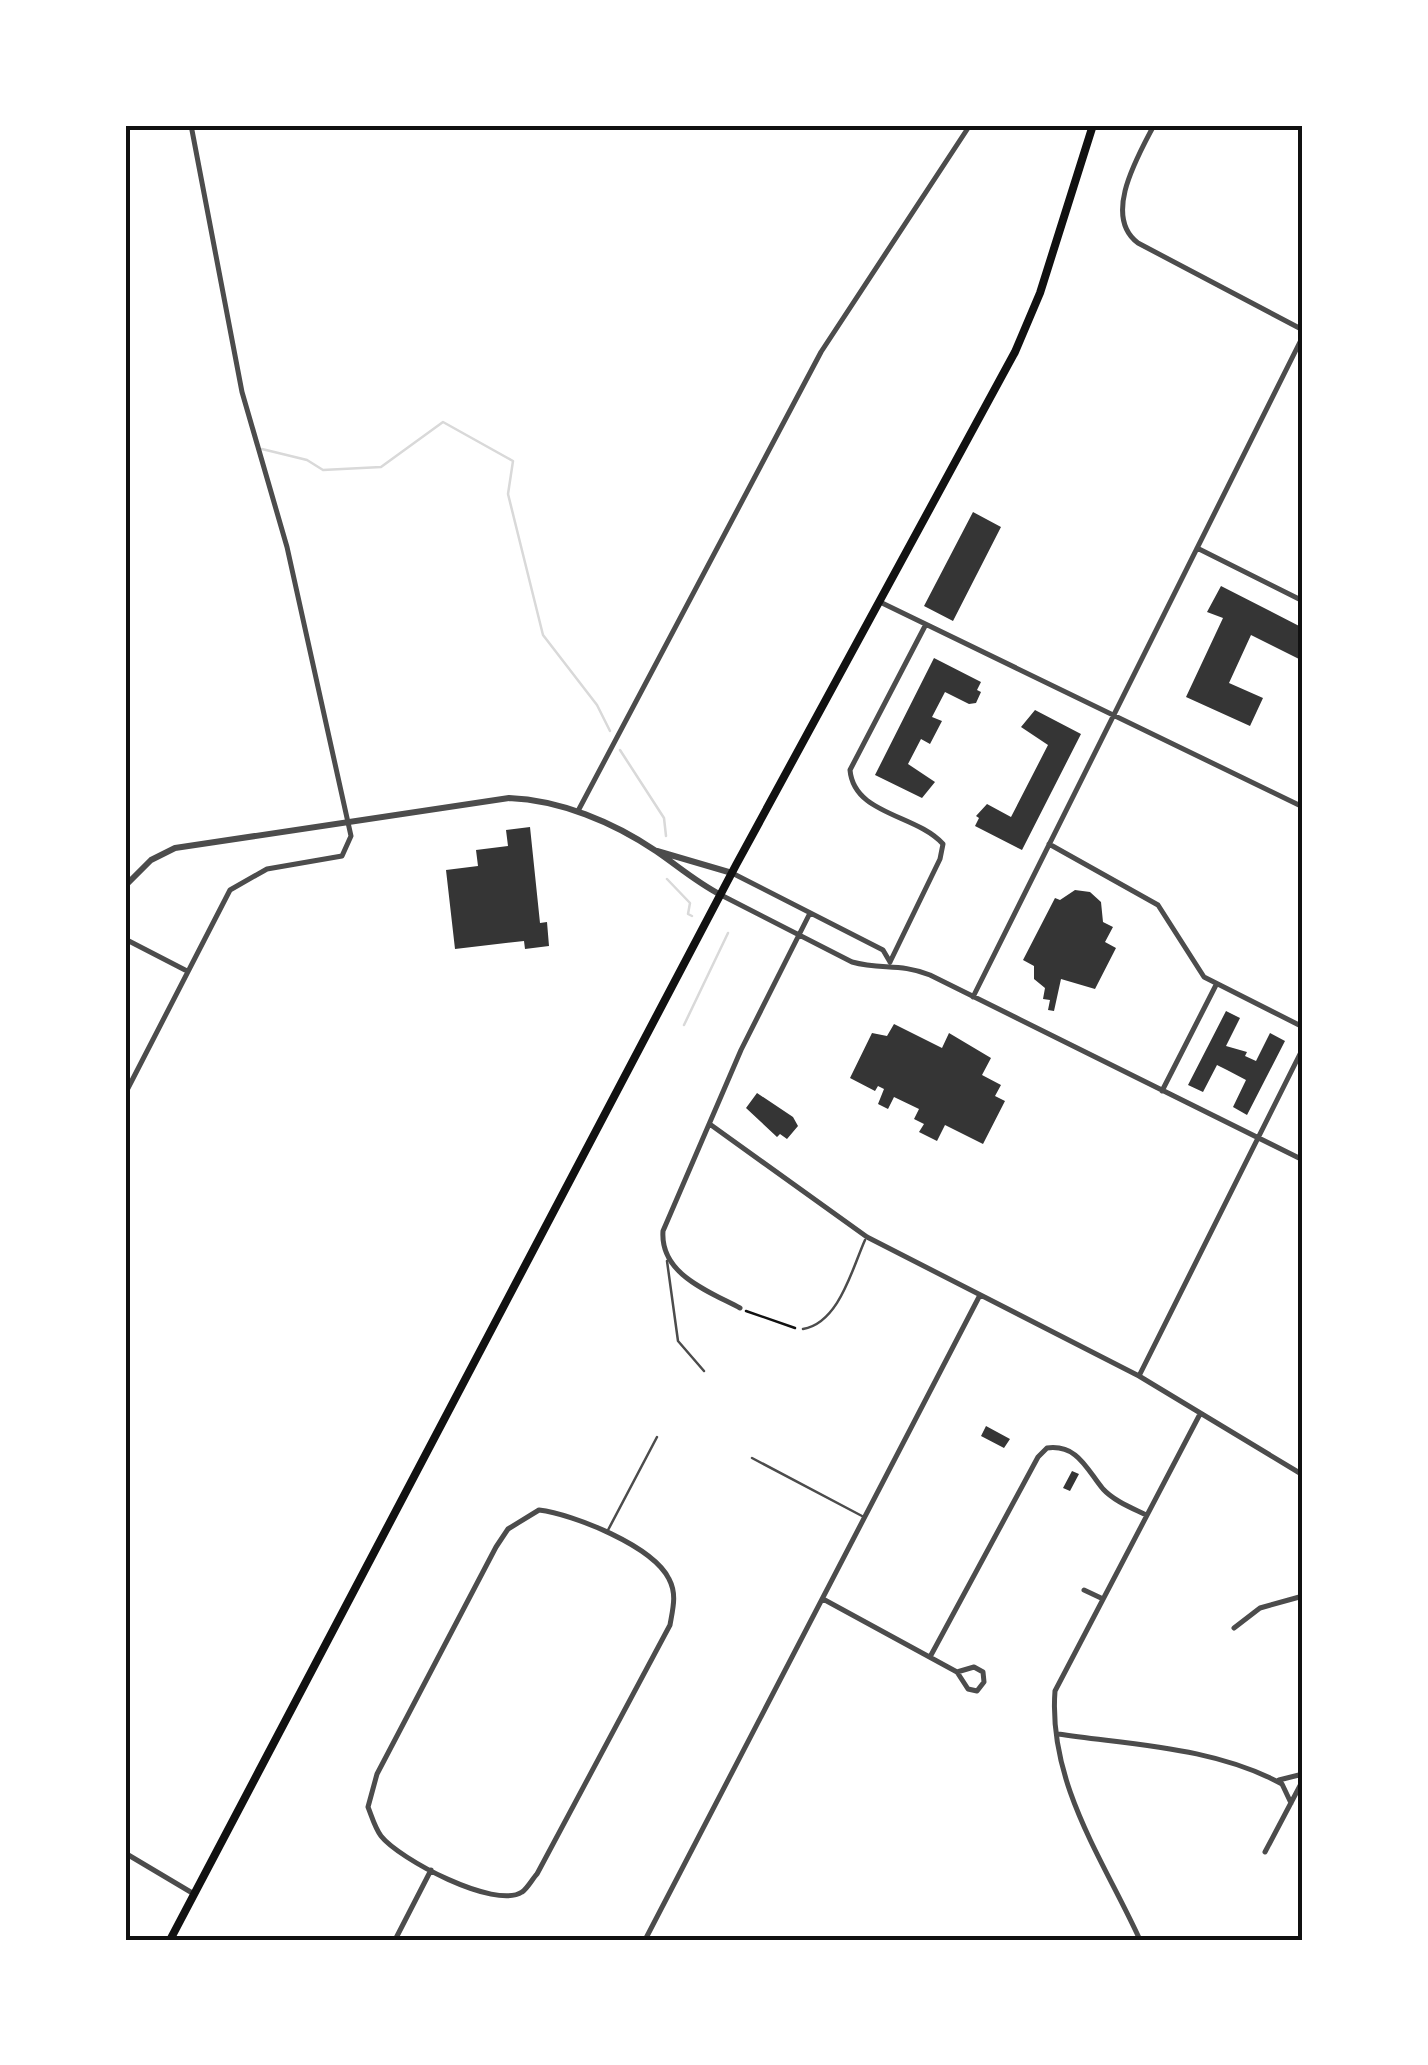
<svg xmlns="http://www.w3.org/2000/svg" width="1428" height="2065" viewBox="0 0 1428 2065" font-family="Karla,sans-serif">
<style>
.lines{fill:none;stroke-linecap:round;stroke-linejoin:round}
.stream{stroke:#d9d9d9;stroke-width:2.5}
.building{fill:#353535}
.path{stroke:#111;stroke-width:2.5}
.service{stroke:#4c4c4c;stroke-width:2.5}
.minor{stroke:#4c4c4c;stroke-width:5}
.tertiary{stroke:#4c4c4c;stroke-width:6}
.secondary{stroke:#111;stroke-width:8}
.neatline{fill:none;stroke:#111;stroke-width:4}
</style>
<rect width="100%" height="100%" fill="#fff"/>
<g class="lines">
<path class="stream" d="M 262,449 L 307,460 L 323,470 L 381,467 L 443,422 L 513,461 L 508,494 L 543,635 L 597,705 L 610,731
M 620,750 L 664,818 L 666,836
M 667,879 L 690,903 L 688,914 L 692,916
M 684,1025 L 728,933"/>
</g>
<path class="building" d="M 973,512 L 1001,527 L 953,621 L 924,606 Z
M 1221,586 L 1303,628 L 1303,661 L 1251,635 L 1229,683 L 1263,698 L 1250,726 L 1186,697 L 1223,618 L 1207,612 Z
M 934,658 L 981,682 L 977,690 L 981,692 L 976,703 L 969,704 L 945,692 L 932,717 L 942,721 L 930,744 L 921,739 L 908,764 L 935,782 L 922,798 L 875,775 Z
M 1035,710 L 1081,734 L 1022,850 L 975,826 L 979,818 L 976,816 L 987,804 L 1011,817 L 1048,745 L 1021,727 Z
M 530,827 L 540,923 L 547,922 L 549,946 L 525,949 L 524,941 L 455,949 L 446,870 L 478,866 L 476,850 L 508,846 L 506,830 Z
M 1075,890 L 1090,892 L 1101,902 L 1103,922 L 1113,927 L 1105,942 L 1116,948 L 1095,989 L 1061,979 L 1054,1011 L 1048,1010 L 1050,1000 L 1043,999 L 1045,988 L 1034,979 L 1034,966 L 1023,960 L 1055,898 L 1060,900 Z
M 1226,1011 L 1240,1018 L 1226,1046 L 1247,1052 L 1245,1056 L 1256,1061 L 1270,1033 L 1285,1041 L 1247,1115 L 1233,1107 L 1246,1080 L 1227,1070 L 1217,1065 L 1203,1092 L 1188,1085 Z
M 894,1024 L 942,1048 L 949,1033 L 991,1058 L 982,1075 L 1001,1085 L 995,1096 L 1005,1101 L 983,1144 L 945,1125 L 937,1141 L 919,1132 L 924,1124 L 914,1119 L 919,1109 L 894,1097 L 888,1109 L 878,1104 L 884,1089 L 878,1086 L 875,1091 L 850,1078 L 872,1033 L 887,1036 Z
M 757,1093 L 793,1117 L 798,1126 L 787,1139 L 780,1134 L 777,1137 L 746,1108 Z
M 986,1426 L 1010,1439 L 1004,1448 L 981,1436 Z
M 1072,1471 L 1079,1474 L 1070,1491 L 1063,1488 Z"/>
<g class="lines">
<path class="path" d="M 746,1311 L 795,1328"/>
<path class="service" d="M 667,1261 L 678,1341 L 704,1371
M 803,1329 C 839,1323 852,1269 865,1240
M 752,1458 L 862,1516
M 607,1532 L 657,1437"/>
<path class="minor" d="M 1154,125 C 1138,156 1102,216 1138,243 L 1303,330
M 1300,125 L 1303,126
M 1197,548 L 1303,601
M 880,602 L 1303,807
M 578,811 L 821,352 L 970,125
M 1049,844 L 1158,905 L 1204,977 L 1303,1027
M 732,873 L 883,950 L 890,962
M 721,895 L 852,962 C 881,970 900,963 930,975 L 1303,1160
M 125,939 L 187,971
M 890,962 L 940,859 L 943,844 C 916,814 854,815 850,770 L 925,626
M 973,997 L 1303,336
M 1162,1091 L 1216,985
M 125,1094 L 230,890 L 267,869 L 342,856 L 351,836 L 287,547 L 242,392 L 191,125
M 711,1125 L 867,1237 L 1139,1376 L 1303,1475
M 740,1308 C 708,1291 660,1274 663,1231 L 741,1050 L 810,913
M 1139,1376 L 1303,1048
M 539,1510 C 573,1514 653,1546 669,1579 C 677,1594 673,1608 670,1625 L 537,1874 C 533,1878 527,1889 522,1892 C 495,1910 399,1859 381,1836 C 375,1828 372,1817 368,1807 L 377,1774 L 496,1547 L 508,1529 Z
M 1084,1590 L 1101,1598
M 823,1599 L 957,1672 L 968,1689 L 977,1691 L 984,1682 L 983,1672 L 974,1667 L 957,1672
M 1234,1628 L 1260,1608 L 1303,1596
M 930,1657 L 1038,1457 L 1047,1448 C 1078,1444 1087,1470 1103,1489 C 1114,1501 1132,1508 1146,1515
M 1058,1734 C 1132,1745 1214,1747 1282,1784 L 1291,1803
M 1279,1780 L 1303,1774
M 1265,1852 L 1303,1780
M 125,1853 L 194,1894
M 395,1940 L 431,1870
M 645,1940 L 980,1295
M 1140,1940 C 1104,1861 1048,1783 1055,1691 L 1200,1414"/>
<path class="tertiary" d="M 657,851 L 732,873
M 125,886 L 151,860 L 175,848 L 509,798 C 560,800 613,822 656,851 C 678,866 696,882 721,895"/>
<path class="secondary" d="M 170,1940 L 736,865 L 1015,352 L 1040,293 L 1093,125"/>
</g>
<rect width="1428" height="2065" fill="none" stroke="#ffffff" stroke-width="255"/>
<rect x="128" y="128" width="1172" height="1810" class="neatline"/>
</svg>
